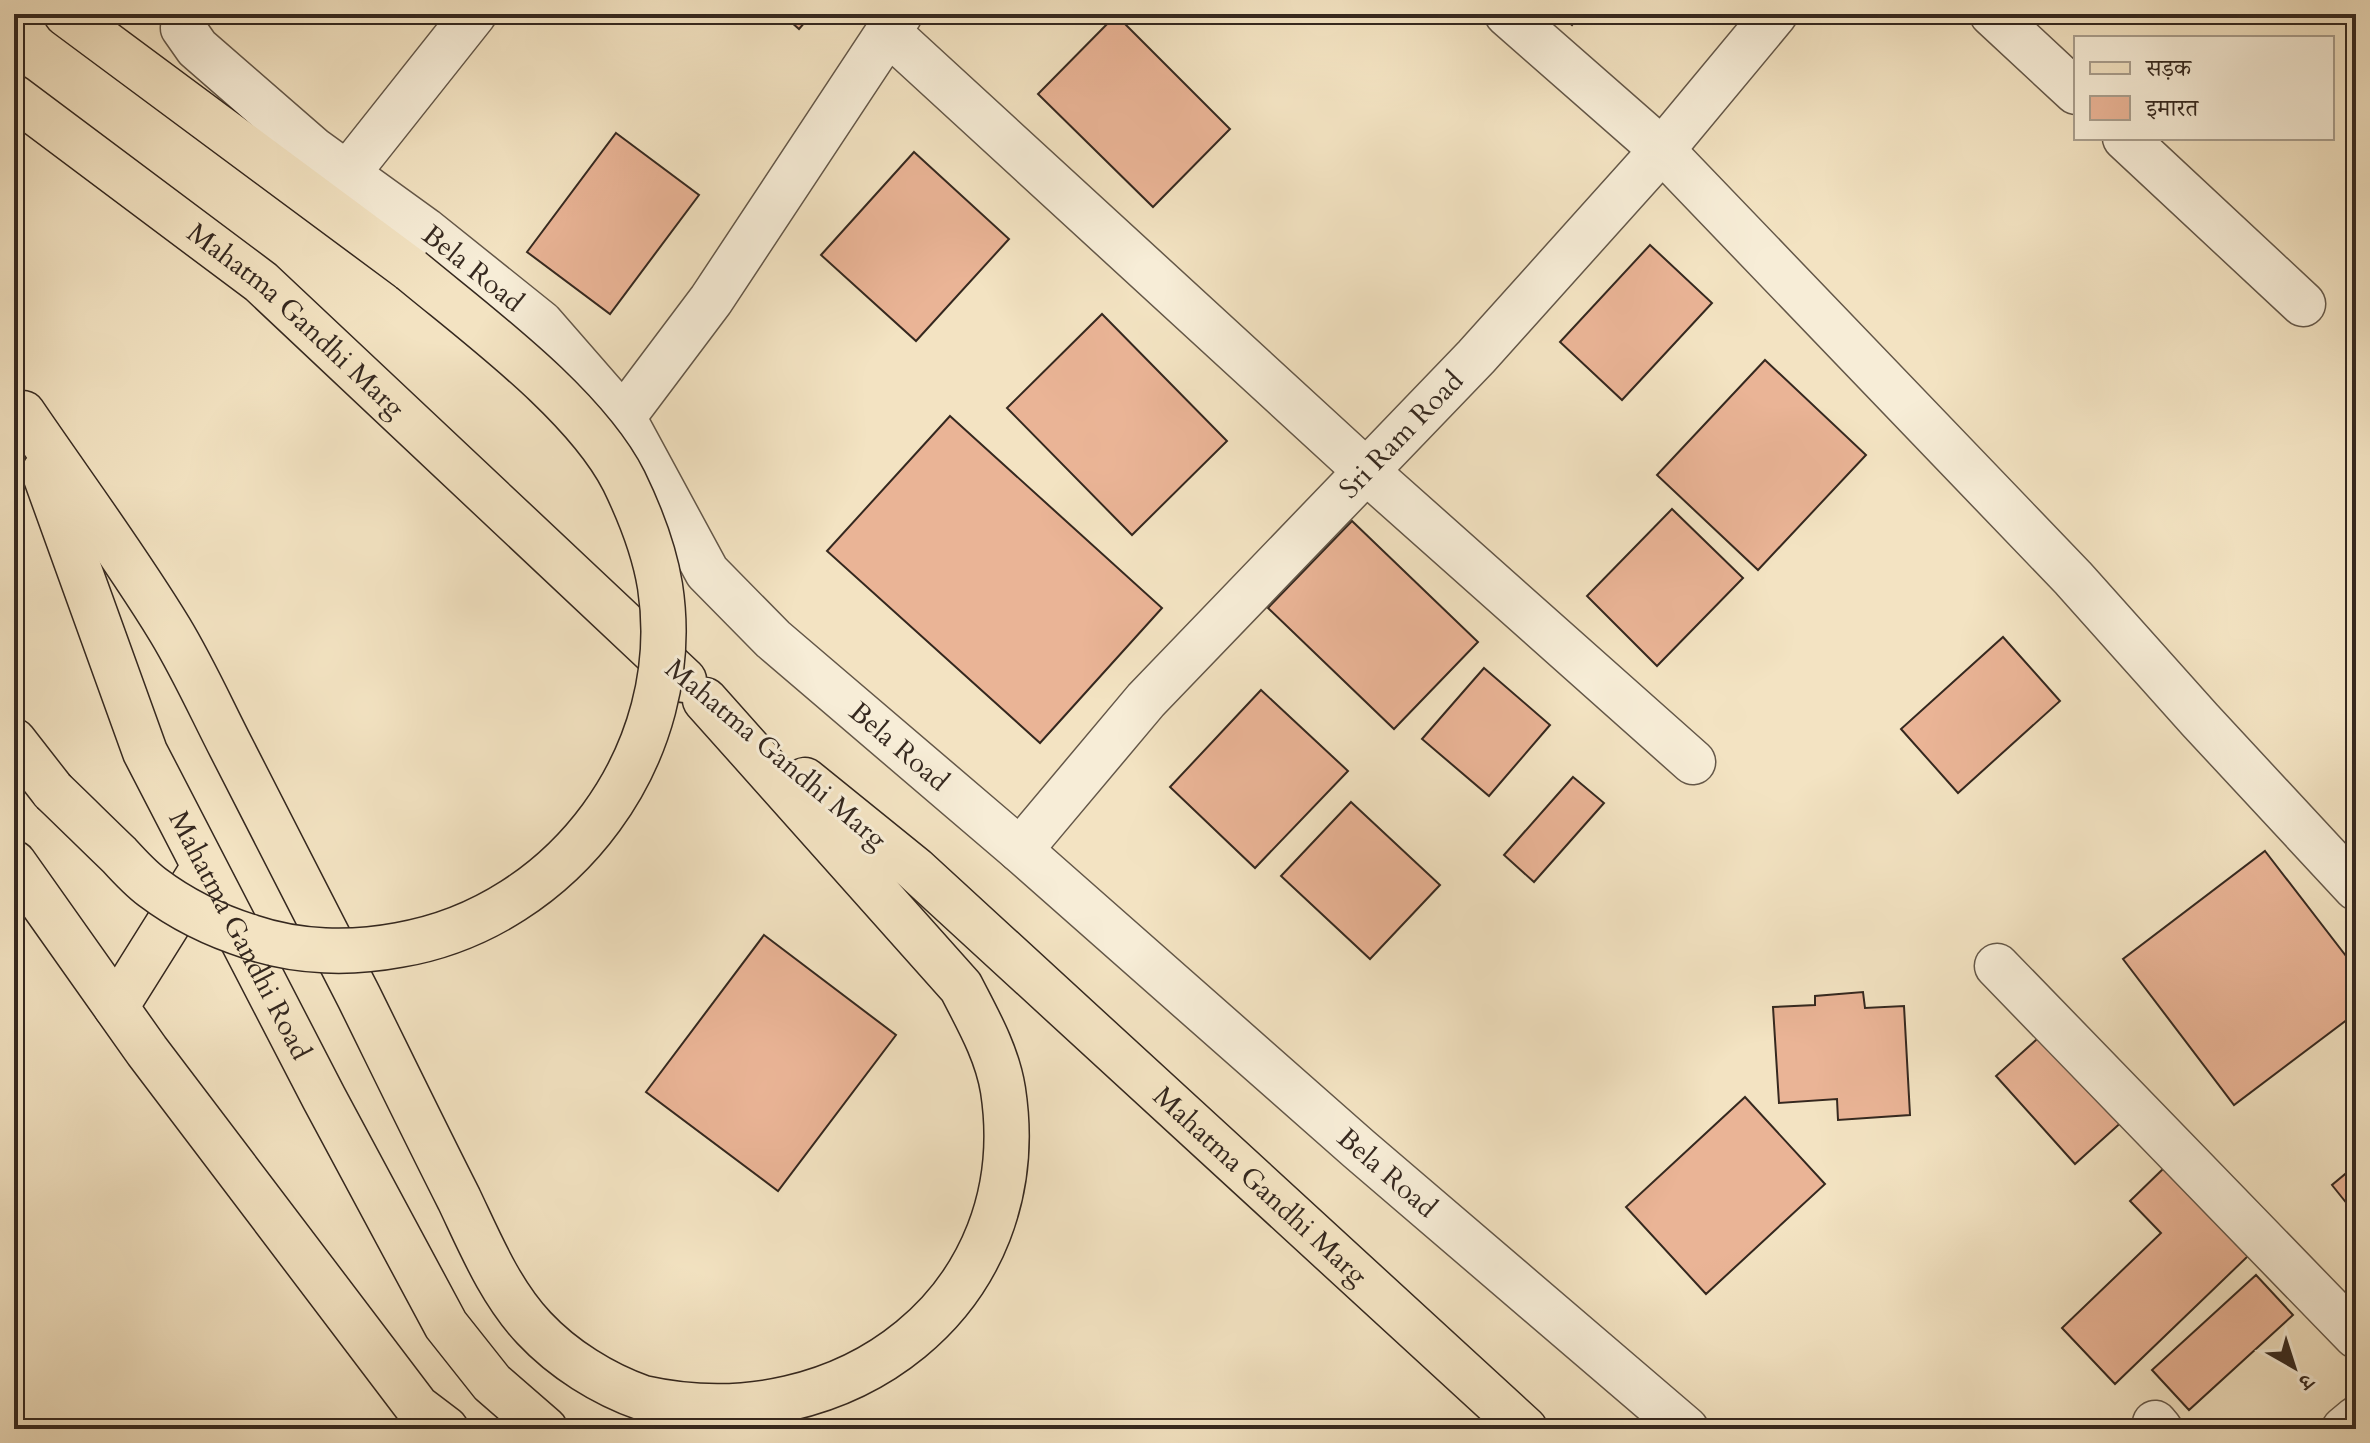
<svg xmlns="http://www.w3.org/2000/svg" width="2370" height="1443" viewBox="0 0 2370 1443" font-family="Cardo,'Noto Serif Devanagari',serif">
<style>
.building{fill:#eab496;stroke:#35281f;stroke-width:2}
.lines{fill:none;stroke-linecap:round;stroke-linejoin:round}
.minor-casing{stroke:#645748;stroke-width:47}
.major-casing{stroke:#35281f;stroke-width:47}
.highway-casing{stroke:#35281f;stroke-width:47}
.minor{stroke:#f7edd7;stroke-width:44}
.major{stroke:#f3e3c2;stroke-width:44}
.highway{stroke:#f3e3c2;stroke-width:44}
.highway-bridge-casing{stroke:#35281f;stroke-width:47;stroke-linecap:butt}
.highway-bridge{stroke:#f3e3c2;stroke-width:44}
.labels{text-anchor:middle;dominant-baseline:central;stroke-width:6;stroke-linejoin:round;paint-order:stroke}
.street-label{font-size:28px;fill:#35281f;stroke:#f7edd7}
</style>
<rect width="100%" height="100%" fill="#f3e3c2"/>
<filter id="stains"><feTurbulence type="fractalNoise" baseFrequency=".0025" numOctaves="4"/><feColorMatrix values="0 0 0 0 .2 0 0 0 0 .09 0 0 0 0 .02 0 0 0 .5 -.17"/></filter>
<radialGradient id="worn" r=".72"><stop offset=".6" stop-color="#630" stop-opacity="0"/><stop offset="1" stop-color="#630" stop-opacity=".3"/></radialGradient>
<path class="building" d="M 782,14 L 812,14 L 799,29 Z
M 1559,14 L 1581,14 L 1572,25 Z
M 1116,15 L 1230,129 L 1153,207 L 1038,94 Z
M 616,133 L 699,195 L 610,314 L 527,252 Z
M 914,152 L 1009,239 L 916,341 L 821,255 Z
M 1650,245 L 1712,303 L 1622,400 L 1560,342 Z
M 1102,314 L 1227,441 L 1132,535 L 1007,408 Z
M 1765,360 L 1866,455 L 1758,570 L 1657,475 Z
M 950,416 L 1162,608 L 1040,743 L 827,551 Z
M 1672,509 L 1743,578 L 1657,666 L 1587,596 Z
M 1352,521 L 1478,642 L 1394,729 L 1268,608 Z
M 2003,637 L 2060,701 L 1958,793 L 1901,729 Z
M 1484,668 L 1550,725 L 1489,796 L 1422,739 Z
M 1261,690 L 1348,771 L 1255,868 L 1170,787 Z
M 1573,777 L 1604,803 L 1534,882 L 1504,855 Z
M 1351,802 L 1440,885 L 1370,959 L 1281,876 Z
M 2265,851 L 2356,969 L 2356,1013 L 2234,1105 L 2123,959 Z
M 764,935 L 896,1035 L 778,1191 L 646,1092 Z
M 1863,992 L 1865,1008 L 1904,1006 L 1910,1115 L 1838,1120 L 1837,1099 L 1779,1103 L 1773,1007 L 1815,1005 L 1815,996 Z
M 2046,1031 L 2125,1119 L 2075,1164 L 1996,1076 Z
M 1745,1097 L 1825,1184 L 1706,1294 L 1626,1207 Z
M 2356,1165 L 2356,1215 L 2332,1185 Z
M 2164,1168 L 2248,1256 L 2115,1384 L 2062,1328 L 2161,1233 L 2130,1201 Z
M 2256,1275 L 2293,1315 L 2189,1410 L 2152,1370 Z"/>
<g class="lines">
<g class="minor-casing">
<g id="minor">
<path id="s1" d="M 184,14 L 183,28 L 197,48 L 313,149 L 425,230 L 541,323 L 623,417 L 707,572 L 773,639 L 1020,850 L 1359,1149 L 1686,1429"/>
<path d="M 1507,14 L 1662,150 L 2073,578 L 2200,720 L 2356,888"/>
<path d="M 1992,14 L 2076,92"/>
<path d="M 888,32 L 1366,471 L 1693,762"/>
<path d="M 2125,138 L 2303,304"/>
<path d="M 347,174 L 474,14"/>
<path d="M 623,417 L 711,300 L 900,14"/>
<path id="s2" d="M 1020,850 L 1146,700 L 1476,357 L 1662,150 L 1775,14"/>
<path d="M 1997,966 L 2356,1336"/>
<path d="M 2155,1423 L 2160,1429"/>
<path d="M 2344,1429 L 2356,1419"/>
</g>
</g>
<g class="major-casing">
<path id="major" d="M 116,1007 L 200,873"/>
</g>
<g class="highway-casing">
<g id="highway">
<path d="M 66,14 L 411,270"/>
<path id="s3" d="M 14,97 L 261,282 L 684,680"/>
<path d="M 23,413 C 72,485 125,556 170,630 C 193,668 211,708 231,747 C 274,830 316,914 359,997 C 392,1064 425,1132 459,1199 C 480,1243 500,1292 534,1328 C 563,1359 603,1384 643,1398 C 845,1443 1035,1299 1003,1090 C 997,1053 978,1020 961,987 L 705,700"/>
<path id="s4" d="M 44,472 L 145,752 L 324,1098 L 446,1325 L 492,1383 L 545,1429"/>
<path d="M 14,741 L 53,791"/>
<path id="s5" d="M 805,780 L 915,869 L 1525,1429"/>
<path d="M 14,863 L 147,1051 L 417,1407 L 446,1429"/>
</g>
</g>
<use href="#minor" class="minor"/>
<use href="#major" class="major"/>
<use href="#highway" class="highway"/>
<g class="highway-bridge-casing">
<path id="highway-bridge" d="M 53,791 C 75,812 97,834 119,855 C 129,866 140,878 152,887 C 181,909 216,926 251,937 C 298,953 351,954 399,945 C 564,917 686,753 660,586 C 654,549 640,514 624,481 C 585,404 477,325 411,270"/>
</g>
<use href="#highway-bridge" class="highway-bridge"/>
</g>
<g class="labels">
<g class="street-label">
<text stroke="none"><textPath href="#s1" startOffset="392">Bela Road</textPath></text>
<text stroke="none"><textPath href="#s3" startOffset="360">Mahatma Gandhi Marg</textPath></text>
<text stroke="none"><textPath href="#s2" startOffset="564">Sri Ram Road</textPath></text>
<text stroke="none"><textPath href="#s1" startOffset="1040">Bela Road</textPath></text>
<text transform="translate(776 754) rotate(40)">Mahatma Gandhi Marg</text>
<text stroke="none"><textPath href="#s4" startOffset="504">Mahatma Gandhi Road</textPath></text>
<text stroke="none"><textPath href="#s1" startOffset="1688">Bela Road</textPath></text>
<text stroke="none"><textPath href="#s5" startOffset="610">Mahatma Gandhi Marg</textPath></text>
</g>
</g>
<rect width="2370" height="1443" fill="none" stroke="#f3e3c2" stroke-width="48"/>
<rect x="16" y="16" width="2338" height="1411" fill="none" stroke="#35281f" stroke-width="4"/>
<rect x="24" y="24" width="2322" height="1395" fill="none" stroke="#35281f" stroke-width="2"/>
<rect x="2074" y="36" width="260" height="104" fill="#f7edd7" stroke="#a99e8d" stroke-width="2"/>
<rect x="2090" y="62" width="40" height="12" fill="#f3e3c2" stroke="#a99e8d" stroke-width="2"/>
<text x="2146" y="76" font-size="24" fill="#35281f">सड़क</text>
<rect x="2090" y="96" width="40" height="24" fill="#eab496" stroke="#a99e8d" stroke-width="2"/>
<text x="2146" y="116" font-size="24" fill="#35281f">इमारत</text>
<g transform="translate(2294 1367) rotate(141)" stroke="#f7edd7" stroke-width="6" paint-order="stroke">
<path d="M0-6L14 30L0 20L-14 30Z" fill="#35281f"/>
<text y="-12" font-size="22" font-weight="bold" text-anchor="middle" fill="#35281f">उ</text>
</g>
<rect width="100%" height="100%" filter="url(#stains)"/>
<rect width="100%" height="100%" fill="url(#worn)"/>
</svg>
